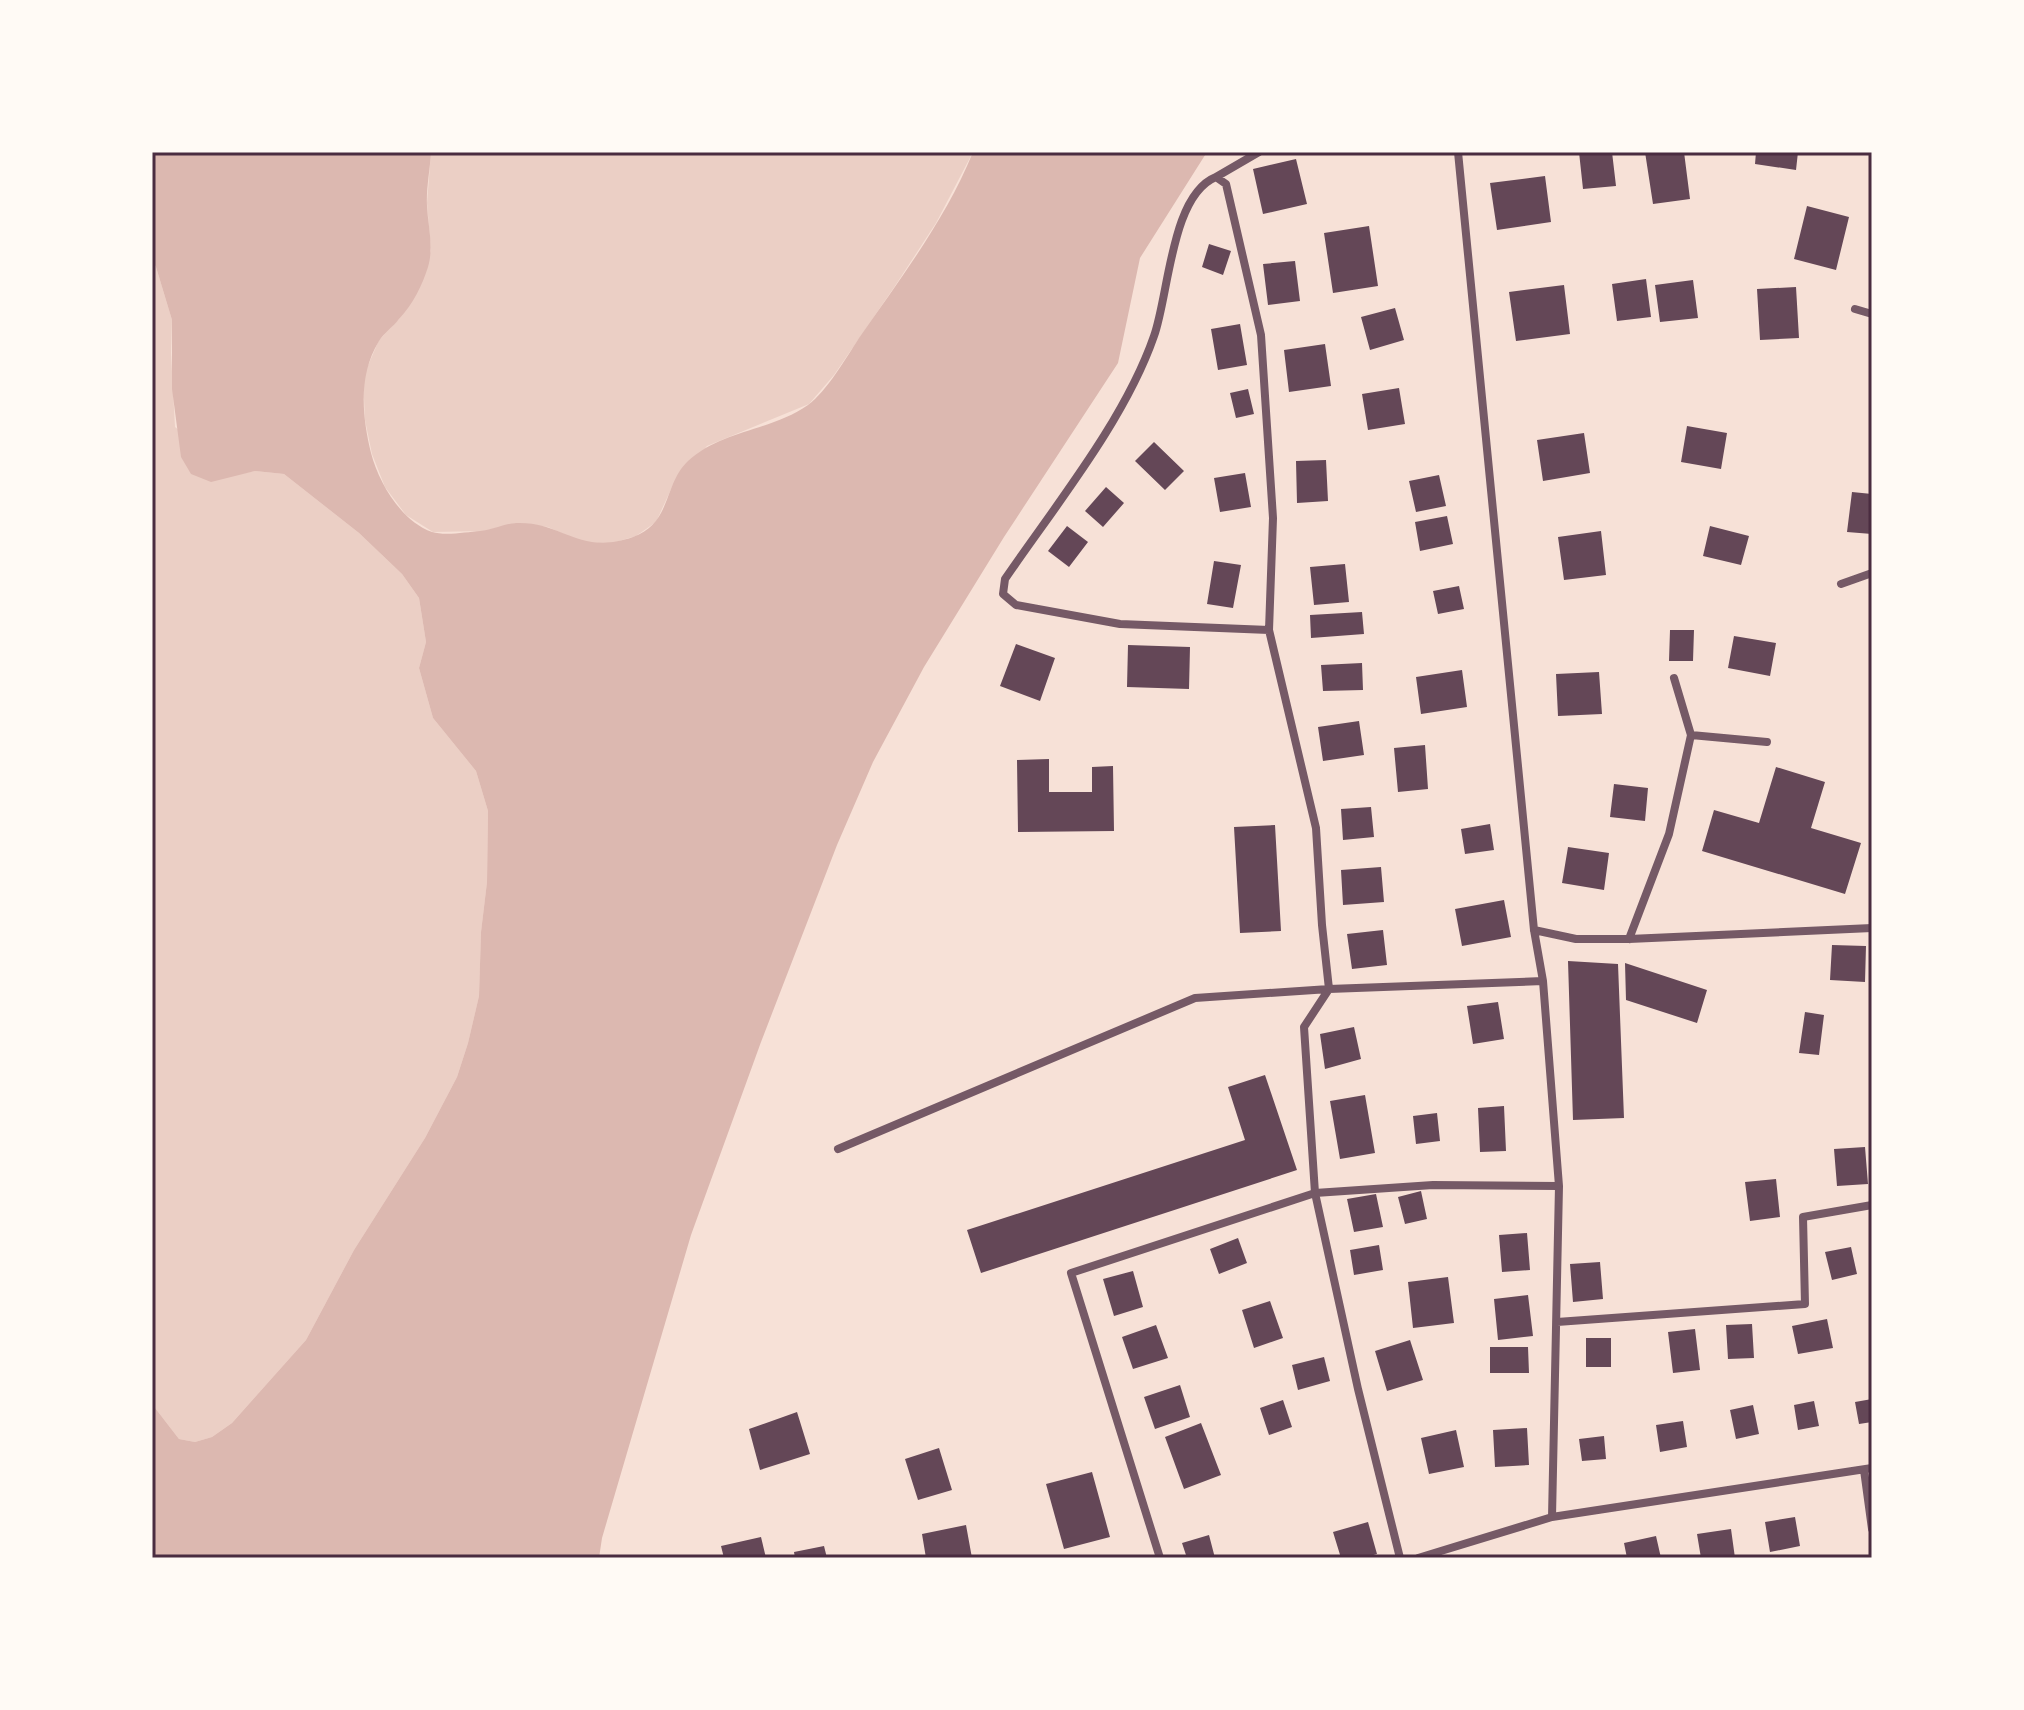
<svg xmlns="http://www.w3.org/2000/svg" width="2024" height="1710" viewBox="0 0 2024 1710" font-family="Overpass,sans-serif">
<style>
.green{fill:#ebcfc5}
.water{fill:#dcb8b0}
.building{fill:#644757}
.lines{fill:none;stroke-linecap:round;stroke-linejoin:round}
.minor{stroke:#755966;stroke-width:8}
.neatline{fill:none;stroke:#4a2c40;stroke-width:3}
</style>
<rect width="100%" height="100%" fill="#f7e1d7"/>
<path class="green" d="M 431,152 L 973,152 L 936,223 L 895,286 L 834,375 L 809,404 L 707,446 L 673,485 L 656,522 L 636,536 L 609,544 L 579,541 L 548,527 L 516,523 L 484,531 L 433,532 L 406,515 L 385,487 L 372,454 L 365,420 L 363,377 L 379,340 L 399,319 L 431,251 L 427,203 Z
M 152,260 L 156,267 L 172,320 L 171,353 L 175,427 L 235,475 L 255,471 L 284,474 L 359,533 L 402,574 L 419,598 L 426,642 L 419,668 L 433,718 L 476,771 L 488,811 L 487,882 L 481,932 L 479,996 L 468,1043 L 457,1077 L 425,1138 L 354,1250 L 306,1340 L 232,1423 L 212,1437 L 195,1442 L 179,1439 L 152,1404 Z"/>
<path class="water" d="M 152,152 L 431,152 C 430,170 426,189 427,206 C 428,226 434,247 428,267 C 422,286 413,304 399,319 C 393,327 384,333 379,341 C 358,375 362,416 371,453 C 379,483 401,521 432,532 C 445,536 467,532 480,531 C 492,530 504,524 516,523 C 562,521 580,556 633,537 C 672,523 663,485 688,461 C 722,430 771,431 808,405 C 827,391 846,358 859,338 C 900,279 946,219 973,152 L 1207,152 L 1140,258 L 1118,363 L 1004,537 L 924,667 L 873,762 L 837,845 L 761,1042 L 691,1235 L 602,1538 L 599,1558 L 152,1558 L 152,1404 L 179,1439 L 195,1442 L 212,1437 L 232,1423 L 306,1340 L 354,1250 L 425,1138 L 457,1077 L 468,1043 L 479,996 L 481,932 L 487,882 L 488,811 L 476,771 L 433,718 L 419,668 L 426,642 L 419,598 L 402,574 L 359,533 L 284,474 L 255,471 L 211,482 L 191,474 L 181,457 L 172,389 L 172,320 L 156,267 L 152,260 Z"/>
<path class="building" d="M 1579,152 L 1612,152 L 1616,186 L 1583,189 Z
M 1645,152 L 1684,152 L 1690,199 L 1653,204 Z
M 1756,152 L 1798,152 L 1796,170 L 1755,164 Z
M 1296,159 L 1307,204 L 1263,214 L 1253,169 Z
M 1545,176 L 1551,222 L 1497,230 L 1490,183 Z
M 1807,206 L 1849,217 L 1836,270 L 1794,259 Z
M 1369,226 L 1378,286 L 1333,293 L 1324,233 Z
M 1209,244 L 1231,251 L 1223,275 L 1202,267 Z
M 1295,261 L 1300,301 L 1268,305 L 1263,264 Z
M 1646,279 L 1651,317 L 1617,321 L 1612,284 Z
M 1693,280 L 1698,318 L 1660,322 L 1655,285 Z
M 1564,285 L 1570,334 L 1516,341 L 1509,292 Z
M 1796,287 L 1799,338 L 1760,340 L 1757,289 Z
M 1395,308 L 1404,340 L 1370,350 L 1361,317 Z
M 1240,324 L 1247,365 L 1218,370 L 1211,329 Z
M 1325,344 L 1331,386 L 1289,392 L 1284,350 Z
M 1399,388 L 1405,424 L 1368,430 L 1362,394 Z
M 1248,389 L 1254,414 L 1236,418 L 1230,393 Z
M 1687,426 L 1727,433 L 1721,469 L 1681,462 Z
M 1584,433 L 1590,473 L 1543,481 L 1537,440 Z
M 1154,442 L 1184,471 L 1165,490 L 1135,461 Z
M 1326,460 L 1328,501 L 1297,503 L 1296,461 Z
M 1245,473 L 1251,507 L 1220,512 L 1214,478 Z
M 1439,475 L 1446,506 L 1416,512 L 1409,481 Z
M 1106,487 L 1124,503 L 1103,527 L 1085,511 Z
M 1852,492 L 1872,494 L 1872,534 L 1847,532 Z
M 1447,516 L 1453,544 L 1420,551 L 1415,522 Z
M 1067,526 L 1088,542 L 1069,567 L 1048,551 Z
M 1710,526 L 1749,536 L 1741,565 L 1703,556 Z
M 1601,531 L 1606,575 L 1564,580 L 1558,537 Z
M 1214,561 L 1241,565 L 1233,608 L 1207,604 Z
M 1345,564 L 1349,602 L 1314,605 L 1310,567 Z
M 1459,586 L 1464,609 L 1438,614 L 1433,591 Z
M 1362,612 L 1364,634 L 1311,638 L 1310,615 Z
M 1670,630 L 1694,630 L 1693,661 L 1669,661 Z
M 1734,636 L 1776,643 L 1770,676 L 1728,668 Z
M 1016,644 L 1055,658 L 1040,701 L 1000,686 Z
M 1128,645 L 1190,647 L 1189,689 L 1127,687 Z
M 1362,663 L 1363,690 L 1323,691 L 1321,665 Z
M 1462,670 L 1467,707 L 1421,714 L 1416,677 Z
M 1599,672 L 1602,714 L 1558,716 L 1556,674 Z
M 1359,721 L 1364,755 L 1323,761 L 1318,727 Z
M 1425,745 L 1428,789 L 1398,792 L 1394,748 Z
M 1049,759 L 1049,792 L 1092,792 L 1092,767 L 1113,766 L 1114,831 L 1018,832 L 1017,760 Z
M 1776,767 L 1825,782 L 1811,828 L 1861,843 L 1845,894 L 1702,851 L 1714,810 L 1759,823 Z
M 1614,784 L 1648,788 L 1645,821 L 1610,817 Z
M 1371,807 L 1374,837 L 1343,840 L 1341,809 Z
M 1490,824 L 1494,850 L 1465,854 L 1461,829 Z
M 1275,825 L 1281,931 L 1240,933 L 1234,827 Z
M 1568,847 L 1609,853 L 1604,890 L 1562,883 Z
M 1381,867 L 1384,902 L 1343,905 L 1341,870 Z
M 1504,900 L 1511,937 L 1462,946 L 1455,909 Z
M 1383,930 L 1387,965 L 1352,969 L 1347,934 Z
M 1832,945 L 1866,946 L 1865,982 L 1830,980 Z
M 1568,961 L 1618,964 L 1624,1118 L 1573,1120 Z
M 1625,963 L 1707,990 L 1697,1023 L 1626,1000 Z
M 1498,1002 L 1504,1039 L 1473,1044 L 1467,1006 Z
M 1805,1012 L 1824,1015 L 1819,1055 L 1799,1053 Z
M 1354,1027 L 1361,1059 L 1325,1069 L 1320,1034 Z
M 1265,1075 L 1297,1170 L 981,1273 L 967,1230 L 1245,1140 L 1228,1087 Z
M 1365,1095 L 1375,1153 L 1340,1159 L 1330,1101 Z
M 1504,1106 L 1506,1151 L 1480,1152 L 1478,1108 Z
M 1437,1113 L 1440,1141 L 1416,1144 L 1413,1116 Z
M 1865,1147 L 1868,1184 L 1837,1186 L 1834,1149 Z
M 1776,1179 L 1780,1217 L 1750,1221 L 1745,1182 Z
M 1421,1191 L 1427,1219 L 1405,1224 L 1398,1197 Z
M 1376,1194 L 1383,1227 L 1354,1232 L 1347,1199 Z
M 1527,1233 L 1530,1270 L 1502,1272 L 1499,1235 Z
M 1238,1238 L 1247,1263 L 1219,1274 L 1210,1249 Z
M 1379,1245 L 1383,1270 L 1354,1275 L 1350,1250 Z
M 1851,1247 L 1857,1274 L 1832,1280 L 1825,1252 Z
M 1600,1262 L 1603,1299 L 1573,1302 L 1570,1264 Z
M 1133,1271 L 1143,1307 L 1114,1316 L 1103,1279 Z
M 1448,1277 L 1454,1323 L 1413,1328 L 1408,1282 Z
M 1528,1295 L 1533,1336 L 1498,1340 L 1494,1299 Z
M 1270,1301 L 1283,1338 L 1254,1348 L 1242,1310 Z
M 1827,1319 L 1833,1348 L 1798,1354 L 1792,1326 Z
M 1752,1324 L 1754,1358 L 1728,1359 L 1726,1325 Z
M 1156,1325 L 1168,1358 L 1133,1369 L 1122,1337 Z
M 1695,1329 L 1700,1370 L 1673,1373 L 1668,1332 Z
M 1586,1338 L 1611,1338 L 1611,1367 L 1586,1367 Z
M 1410,1340 L 1423,1380 L 1387,1391 L 1375,1351 Z
M 1490,1347 L 1528,1347 L 1529,1373 L 1490,1373 Z
M 1324,1357 L 1330,1381 L 1298,1390 L 1292,1365 Z
M 1180,1385 L 1190,1417 L 1155,1429 L 1144,1397 Z
M 1872,1399 L 1872,1422 L 1859,1424 L 1855,1402 Z
M 1283,1400 L 1292,1427 L 1269,1435 L 1260,1408 Z
M 1814,1401 L 1819,1426 L 1798,1430 L 1794,1405 Z
M 1753,1405 L 1759,1434 L 1736,1439 L 1730,1410 Z
M 797,1412 L 810,1454 L 760,1470 L 749,1429 Z
M 1683,1421 L 1687,1447 L 1660,1452 L 1656,1425 Z
M 1201,1423 L 1221,1475 L 1184,1489 L 1165,1437 Z
M 1527,1428 L 1529,1465 L 1495,1467 L 1493,1430 Z
M 1456,1430 L 1464,1467 L 1429,1474 L 1421,1438 Z
M 1604,1436 L 1606,1459 L 1582,1461 L 1579,1439 Z
M 939,1448 L 952,1490 L 918,1500 L 905,1459 Z
M 1092,1472 L 1110,1537 L 1064,1549 L 1046,1484 Z
M 1795,1517 L 1800,1546 L 1770,1552 L 1765,1522 Z
M 1368,1522 L 1377,1554 L 1363,1558 L 1341,1558 L 1333,1532 Z
M 966,1525 L 972,1558 L 926,1558 L 922,1534 Z
M 1731,1529 L 1735,1558 L 1701,1558 L 1697,1534 Z
M 1209,1535 L 1215,1558 L 1187,1558 L 1182,1543 Z
M 1656,1536 L 1661,1558 L 1627,1558 L 1624,1543 Z
M 761,1537 L 766,1558 L 724,1558 L 721,1546 Z
M 824,1546 L 827,1558 L 795,1558 L 794,1552 Z"/>
<g class="lines">
<path class="minor" d="M 1458,152 L 1534,930 L 1543,981 L 1559,1186 L 1552,1517
M 1216,177 L 1259,152
M 1855,309 L 1872,314
M 1841,584 L 1872,573
M 1269,630 L 1120,624 L 1016,605 L 1003,594 L 1005,579 C 1055,506 1125,420 1154,336 C 1169,294 1171,195 1216,177 L 1226,184 L 1261,335 L 1273,518 L 1269,630 L 1316,828 L 1322,925 L 1329,989 L 1304,1027 L 1315,1193 L 1358,1389 L 1400,1558
M 1691,735 L 1767,742
M 1534,930 L 1576,939 L 1629,939 L 1872,928
M 1629,939 L 1669,834 L 1691,735 L 1674,678
M 838,1149 L 1195,998 L 1329,989 L 1543,981
M 1557,1322 L 1805,1304 L 1803,1217 L 1872,1205
M 1864,1470 L 1872,1529
M 1160,1558 L 1071,1273 L 1315,1193 L 1433,1185 L 1559,1186
M 1418,1558 L 1552,1517 L 1872,1468"/>
</g>
<rect width="2024" height="1710" fill="none" stroke="#fffaf5" stroke-width="308"/>
<rect x="154" y="154" width="1716" height="1402" class="neatline"/>
</svg>
